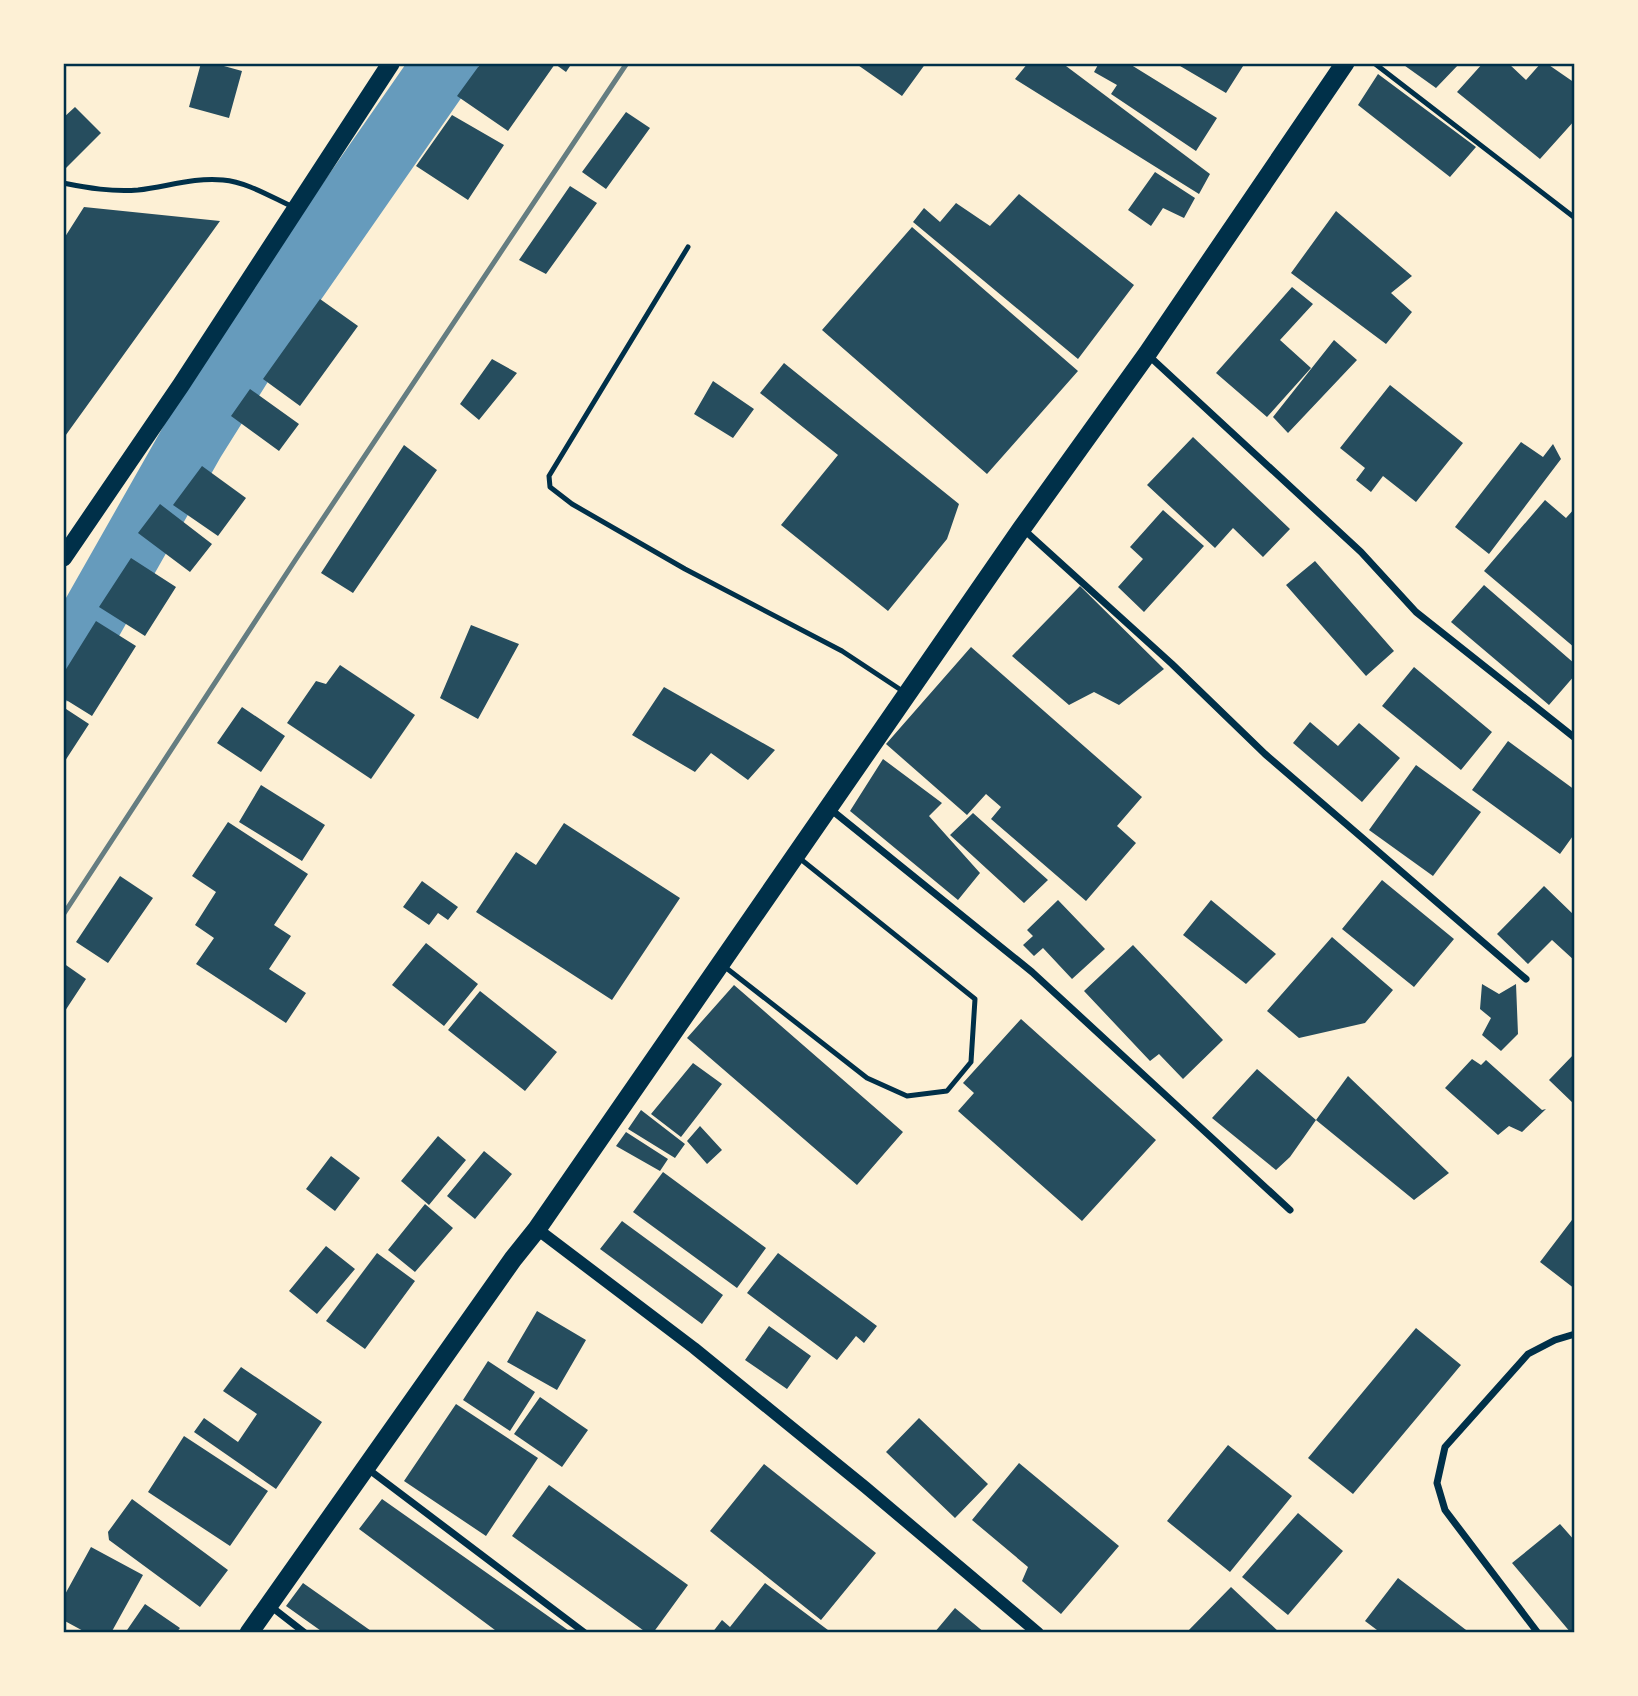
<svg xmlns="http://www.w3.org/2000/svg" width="1638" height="1696" viewBox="0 0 1638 1696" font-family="Barlow,sans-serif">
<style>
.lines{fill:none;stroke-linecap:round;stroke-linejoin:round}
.river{stroke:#669bbc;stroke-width:65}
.building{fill:#264d5e}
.service{stroke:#003049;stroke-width:5}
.minor{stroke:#003049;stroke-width:7}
.tertiary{stroke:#003049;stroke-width:12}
.primary{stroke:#003049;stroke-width:18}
.trunk{stroke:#003049;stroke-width:19}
.rail{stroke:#657d81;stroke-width:5}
.neatline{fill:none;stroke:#003049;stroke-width:2.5}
</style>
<rect width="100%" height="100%" fill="#fdf0d5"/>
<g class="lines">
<path class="river" d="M 63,669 L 193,440 L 277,306 L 446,63"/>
</g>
<path class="building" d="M 201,63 L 213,63 L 242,71 L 229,118 L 189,107 Z
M 481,63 L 572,63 L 566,72 L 555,64 L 508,131 L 457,96 Z
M 855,63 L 926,63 L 902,96 Z
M 1028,63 L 1062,63 L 1210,174 L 1199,194 L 1015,79 Z
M 1099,63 L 1128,63 L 1217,118 L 1196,151 L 1111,94 L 1117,85 L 1094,72 Z
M 1175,63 L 1245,63 L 1226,93 Z
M 1401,63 L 1460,63 L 1436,88 Z
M 1483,63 L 1508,63 L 1526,80 L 1541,63 L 1546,63 L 1575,83 L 1575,120 L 1540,159 L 1457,92 Z
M 1378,74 L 1476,147 L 1450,177 L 1358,105 Z
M 75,107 L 101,133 L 63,171 L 63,118 Z
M 626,112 L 650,128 L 606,189 L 582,172 Z
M 452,115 L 504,145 L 468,200 L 416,166 Z
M 1155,172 L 1195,198 L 1184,218 L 1163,208 L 1151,226 L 1128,210 Z
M 570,186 L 597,203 L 546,274 L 519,260 Z
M 1019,194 L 1134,285 L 1078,359 L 913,222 L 924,208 L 940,222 L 956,203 L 990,226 Z
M 84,207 L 220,221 L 63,439 L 63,240 Z
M 1336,211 L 1412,276 L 1391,293 L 1412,312 L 1386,344 L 1291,273 Z
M 912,227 L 1078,371 L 987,474 L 822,330 Z
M 1292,287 L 1313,304 L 1280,340 L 1311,368 L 1267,417 L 1216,373 Z
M 320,299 L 358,326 L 300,406 L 263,379 Z
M 1334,340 L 1357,360 L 1288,433 L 1273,417 Z
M 492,359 L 517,373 L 479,420 L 460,404 Z
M 784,363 L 959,504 L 947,539 L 888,611 L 781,525 L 838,455 L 760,393 Z
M 713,381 L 754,409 L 733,438 L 694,414 Z
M 1390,385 L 1463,443 L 1416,502 L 1383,476 L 1371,492 L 1356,480 L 1365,468 L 1340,448 Z
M 250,389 L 299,424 L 279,451 L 231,416 Z
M 1193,437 L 1290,529 L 1263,557 L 1233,528 L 1215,548 L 1147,485 Z
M 1521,442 L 1543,457 L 1553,444 L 1561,459 L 1489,554 L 1455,527 Z
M 404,445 L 437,470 L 353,593 L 321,573 Z
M 202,466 L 246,498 L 218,536 L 173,505 Z
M 1545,500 L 1566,518 L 1575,508 L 1575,648 L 1484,571 Z
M 160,504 L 212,544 L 190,572 L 138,533 Z
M 1163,510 L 1204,546 L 1144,612 L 1118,587 L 1143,559 L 1130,547 Z
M 131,558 L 176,587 L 145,636 L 99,607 Z
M 1315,561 L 1394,651 L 1366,676 L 1286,585 Z
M 1484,585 L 1575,664 L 1575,675 L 1549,705 L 1451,622 Z
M 1080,586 L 1164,669 L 1119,705 L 1094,692 L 1069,705 L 1012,656 Z
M 96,621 L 136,646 L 92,716 L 63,698 L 63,674 Z
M 471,625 L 519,644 L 478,719 L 440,698 Z
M 971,647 L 1142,797 L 1117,826 L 1136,843 L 1086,901 L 991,819 L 1001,807 L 986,794 L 967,815 L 886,744 Z
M 340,665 L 415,715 L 371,779 L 287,723 L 316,681 L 326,684 Z
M 1414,667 L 1492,732 L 1461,770 L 1382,706 Z
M 664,687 L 775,750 L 748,780 L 711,753 L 695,772 L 632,735 Z
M 63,707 L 89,724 L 63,764 Z
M 242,707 L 285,736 L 261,772 L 217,743 Z
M 1310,722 L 1338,746 L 1359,723 L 1400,758 L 1362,802 L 1293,743 Z
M 1508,741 L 1575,790 L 1575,833 L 1560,854 L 1472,790 Z
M 883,759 L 942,803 L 929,816 L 980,873 L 958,900 L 850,811 Z
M 1416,765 L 1481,812 L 1433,876 L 1369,830 Z
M 261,785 L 325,825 L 302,861 L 239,822 Z
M 973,813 L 1048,880 L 1024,903 L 950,835 Z
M 228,822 L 308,874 L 274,925 L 291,936 L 269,969 L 306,993 L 286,1023 L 196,964 L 214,938 L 195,925 L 216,892 L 192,876 Z
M 564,823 L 680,898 L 612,1000 L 476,912 L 516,852 L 536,865 Z
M 120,876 L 153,898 L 108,963 L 76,942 Z
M 1382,880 L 1454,939 L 1414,987 L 1342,929 Z
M 422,881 L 458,907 L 448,920 L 438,913 L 429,925 L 403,907 Z
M 1544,886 L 1575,916 L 1575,961 L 1552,940 L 1528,964 L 1497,934 Z
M 1058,900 L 1105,949 L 1072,979 L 1043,948 L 1034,956 L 1023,945 L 1033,936 L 1027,930 Z
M 1211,900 L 1276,954 L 1246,984 L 1183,935 Z
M 1332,937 L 1393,990 L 1365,1023 L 1299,1038 L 1267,1011 Z
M 426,943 L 478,984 L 444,1026 L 392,985 Z
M 1133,945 L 1223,1040 L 1183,1079 L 1159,1054 L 1150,1061 L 1084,991 Z
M 63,963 L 86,979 L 63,1014 Z
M 1482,984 L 1499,994 L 1516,984 L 1518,1034 L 1501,1051 L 1482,1035 L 1491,1018 L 1480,1009 Z
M 734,985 L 903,1132 L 857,1185 L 687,1038 Z
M 480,991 L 557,1052 L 525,1091 L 448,1030 Z
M 1021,1019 L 1156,1140 L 1082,1221 L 958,1111 L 974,1093 L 963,1083 Z
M 1575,1053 L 1575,1105 L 1549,1080 Z
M 1472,1059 L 1481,1065 L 1486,1060 L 1542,1110 L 1546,1109 L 1522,1132 L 1509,1126 L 1498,1135 L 1445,1088 Z
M 693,1063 L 722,1084 L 681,1137 L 651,1114 Z
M 1257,1069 L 1316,1120 L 1290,1157 L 1276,1170 L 1212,1118 Z
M 1348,1076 L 1449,1173 L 1414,1200 L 1316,1120 Z
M 641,1110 L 685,1144 L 675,1158 L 628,1129 Z
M 700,1126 L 722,1150 L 707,1164 L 687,1141 Z
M 626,1132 L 668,1159 L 660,1171 L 616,1146 Z
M 438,1136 L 466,1160 L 429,1205 L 401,1181 Z
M 484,1151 L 512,1174 L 475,1219 L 447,1196 Z
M 331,1156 L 360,1178 L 335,1211 L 306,1189 Z
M 663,1172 L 766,1248 L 737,1288 L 633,1212 Z
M 425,1204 L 453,1228 L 415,1272 L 388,1250 Z
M 1575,1216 L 1575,1289 L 1540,1262 Z
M 622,1221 L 723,1295 L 702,1324 L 600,1249 Z
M 326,1246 L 355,1269 L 317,1314 L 289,1291 Z
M 377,1253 L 415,1281 L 365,1349 L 326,1321 Z
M 778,1253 L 877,1326 L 864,1343 L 856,1336 L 837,1360 L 747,1293 Z
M 537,1311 L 586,1340 L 557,1390 L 507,1362 Z
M 769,1326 L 811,1356 L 787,1389 L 745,1360 Z
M 1416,1328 L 1461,1365 L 1353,1494 L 1308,1458 Z
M 488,1361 L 535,1392 L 510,1431 L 463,1400 Z
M 241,1367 L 322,1422 L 276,1489 L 194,1432 L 204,1418 L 238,1442 L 257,1414 L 223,1391 Z
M 540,1397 L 588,1430 L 562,1467 L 514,1434 Z
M 456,1404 L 538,1458 L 486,1536 L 404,1481 Z
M 919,1418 L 988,1484 L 955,1518 L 886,1452 Z
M 184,1436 L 268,1491 L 230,1546 L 148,1492 Z
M 1228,1445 L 1292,1496 L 1230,1572 L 1167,1521 Z
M 1019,1463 L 1119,1546 L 1061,1614 L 1022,1581 L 1028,1567 L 972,1520 Z
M 764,1464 L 876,1553 L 821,1620 L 710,1531 Z
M 549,1485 L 688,1585 L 653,1633 L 647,1633 L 512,1536 Z
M 132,1499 L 228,1570 L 200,1607 L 109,1540 L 108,1532 Z
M 382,1499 L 572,1633 L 499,1633 L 359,1529 Z
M 1298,1513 L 1343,1551 L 1288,1615 L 1242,1577 Z
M 1560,1524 L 1575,1541 L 1575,1633 L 1571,1633 L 1512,1563 Z
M 91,1547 L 143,1575 L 111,1633 L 87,1633 L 63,1620 L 63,1598 Z
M 1398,1578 L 1470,1633 L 1381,1633 L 1365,1621 Z
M 303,1583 L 374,1633 L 324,1633 L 286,1606 Z
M 765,1583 L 832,1633 L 712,1633 L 722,1620 L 730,1627 Z
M 1231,1587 L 1280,1633 L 1186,1633 Z
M 145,1604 L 180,1628 L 176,1633 L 125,1633 Z
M 955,1608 L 985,1633 L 934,1633 Z"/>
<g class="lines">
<path class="service" d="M 1374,63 L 1575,218
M 63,183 C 88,188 112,192 138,190 C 166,187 194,177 223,180 C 247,182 271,197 293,207
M 688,247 L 549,476 L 550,487 L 572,504 L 685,569 L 842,651 L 904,692
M 725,967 L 867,1078 L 907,1096 L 947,1091 L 971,1062 L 975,999 L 798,857"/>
<path class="minor" d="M 1148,355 L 1361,552 L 1416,612 L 1575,738
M 1022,528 L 1172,664 L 1265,754 L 1526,979
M 829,808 L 1032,972 L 1290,1210
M 368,1469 L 585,1633
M 269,1605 L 305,1633
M 1538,1633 L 1445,1510 L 1437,1483 L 1445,1447 L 1528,1354 L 1555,1340 L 1575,1334"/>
<path class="tertiary" d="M 537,1229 L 694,1348 L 865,1487 L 1038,1633"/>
<path class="primary" d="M 63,558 L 181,385 L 391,63"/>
<path class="trunk" d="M 249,1633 L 513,1259 L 537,1229 L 1022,528 L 1147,354 L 1345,63"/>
<path class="rail" d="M 63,915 L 296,559 L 627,63"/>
</g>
<rect width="1638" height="1696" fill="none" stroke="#fdf0d5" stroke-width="130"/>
<rect x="65" y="65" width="1508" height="1566" class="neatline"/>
</svg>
